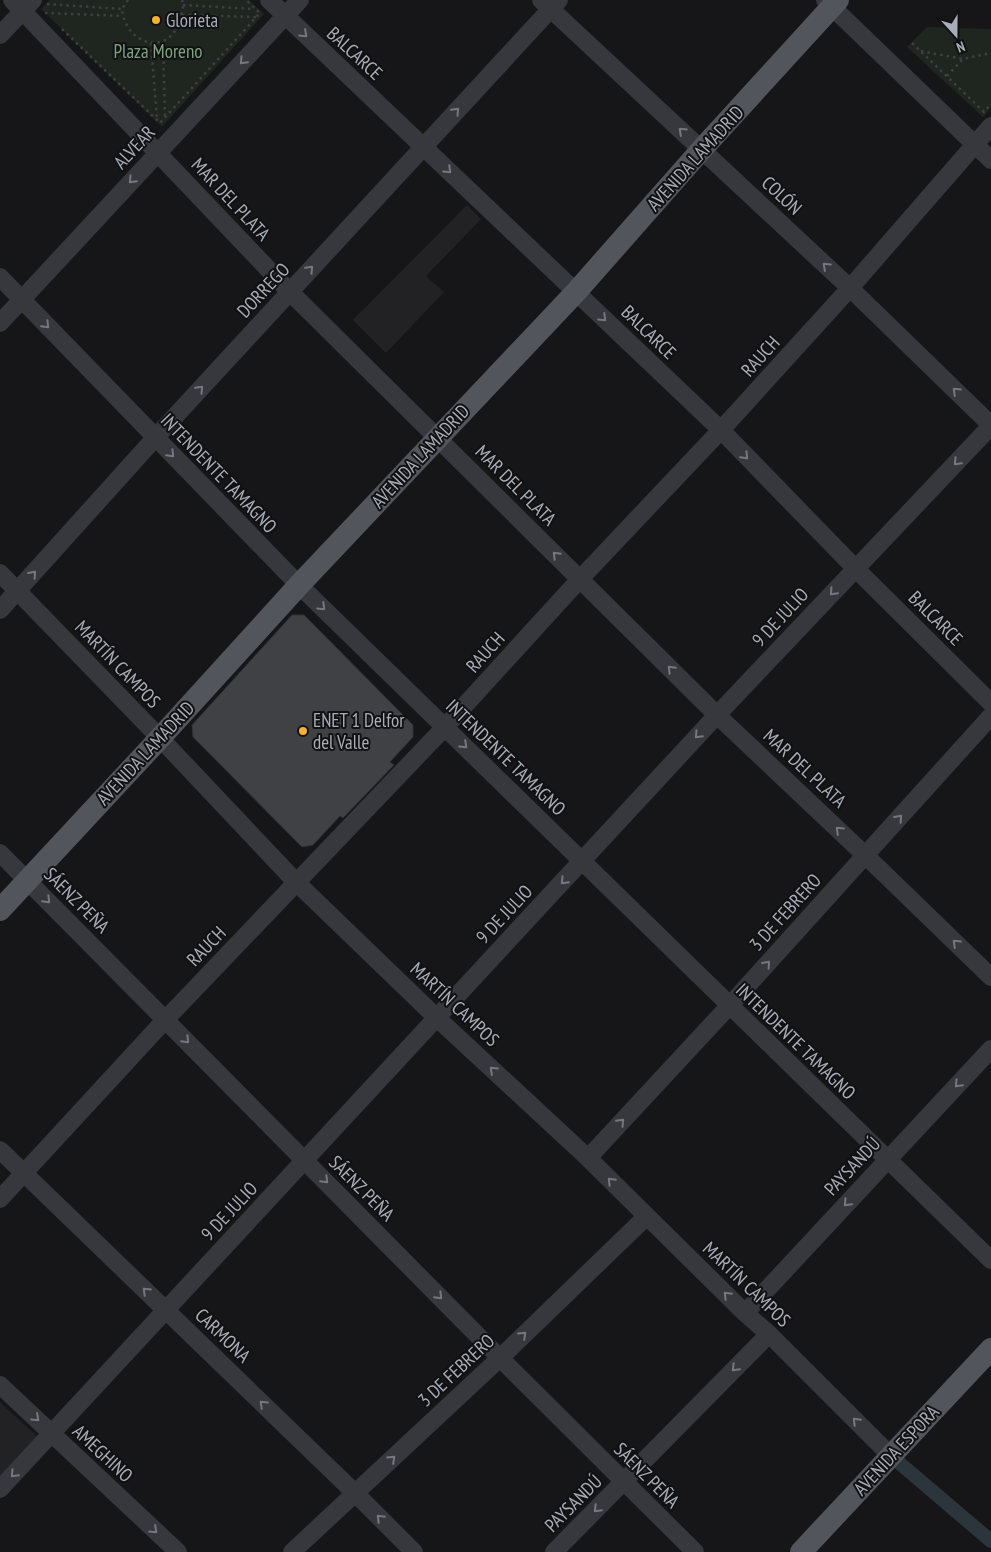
<svg xmlns="http://www.w3.org/2000/svg" width="991" height="1552" viewBox="0 0 991 1552" font-family="'PT Sans Narrow',sans-serif">
<style>
.built{fill:#222225}
.green{fill:#1e261f}
.lines{fill:none;stroke-linecap:round;stroke-linejoin:round}
.canal{stroke:#2c353c;stroke-width:14}
.building{fill:#404145;stroke:#303034}
.path{stroke:#3d3f44;stroke-width:2.5;stroke-dasharray:2.5 4;stroke-linecap:butt}
.minor{stroke:#37383d;stroke-width:18}
.major{stroke:#53555c;stroke-width:22}
.oneway{stroke:#757881}
.poi-dot{fill:#f2b134;stroke:#111113;stroke-width:2}
.labels{text-anchor:middle;dominant-baseline:central;stroke-width:4;stroke-linejoin:round;paint-order:stroke}
.poi-label{font-size:19px;fill:#a8adb8;stroke:#111113;text-anchor:start}
.park-label{font-size:19px;fill:#7fa381;stroke:#111113}
.street-label{font-size:19px;fill:#a8adb8;stroke:#111113}
</style>
<rect width="100%" height="100%" fill="#161618"/>
<path class="built" d="M 467,205 L 481,219 L 426,276 L 444,292 L 386,353 L 353,320 Z
M 0,1402 L 39,1438 L 0,1479 Z"/>
<path class="green" d="M 50,0 L 249,0 L 264,14 L 162,127 L 41,9 Z
M 927,27 L 991,29 L 991,108 L 983,117 L 907,47 Z"/>
<g class="lines">
<path class="canal" d="M 890,1455 L 991,1541"/>
</g>
<path class="building" d="M 292,615 L 304,615 L 413,725 L 413,737 L 390,762 L 394,765 L 343,818 L 340,816 L 313,845 L 302,847 L 193,737 L 192,725 Z"/>
<g class="lines">
<path class="path" d="M 128,0 L 122,9 C 126,47 173,58 181,15 C 183,10 184,6 182,0
M 47,4 L 122,9
M 183,5 L 254,9
M 45,13 L 123,16
M 182,15 L 257,17
M 62,29 L 160,123 L 260,13 L 246,0
M 163,42 L 165,118
M 151,43 L 157,119
M 912,43 L 984,112 L 991,104
M 921,51 L 963,59 L 991,53
M 947,76 L 963,59"/>
<path class="minor" d="M 12,0 L 290,292 L 717,715 L 865,855 L 991,977
M 269,0 L 721,430 L 855,568 L 991,703
M 541,0 L 850,288 L 991,425
M 825,0 L 991,160
M 0,35 L 33,0
M 0,277 L 299,585 L 991,1260
M 0,323 L 300,0
M 0,573 L 160,738 L 296,882 L 437,1018 L 588,1158 L 745,1313 L 769,1334 L 890,1455
M 0,610 L 155,438 L 559,0
M 0,853 L 500,1358 L 695,1552
M 0,1150 L 355,1493 L 414,1552
M 588,1158 L 730,1005 L 991,716
M 0,1199 L 166,1019 L 445,727 L 580,579 L 721,430 L 850,288 L 991,126
M 745,1313 L 991,1049
M 0,1385 L 178,1552
M 0,1489 L 717,715 L 991,426
M 292,1552 L 500,1358 L 647,1216
M 554,1552 L 769,1334"/>
<path class="major" d="M 0,910 L 160,738 L 299,585 L 576,292 L 702,149 L 838,0
M 801,1552 L 991,1349"/>
</g>
<defs><path id="oneway-chevron" d="M-2-3.5L2.5 0L-2 3.5" fill="none" stroke-width="1.6" stroke-linecap="round" stroke-linejoin="round" transform="scale(1.25)"/></defs>
<g class="oneway">
<use href="#oneway-chevron" transform="translate(304 34) rotate(43)"/>
<use href="#oneway-chevron" transform="translate(243 61) rotate(133)"/>
<use href="#oneway-chevron" transform="translate(456 111) rotate(-47)"/>
<use href="#oneway-chevron" transform="translate(682 131) rotate(-137)"/>
<use href="#oneway-chevron" transform="translate(448 170) rotate(44)"/>
<use href="#oneway-chevron" transform="translate(132 180) rotate(133)"/>
<use href="#oneway-chevron" transform="translate(826 266) rotate(-137)"/>
<use href="#oneway-chevron" transform="translate(310 269) rotate(-47)"/>
<use href="#oneway-chevron" transform="translate(603 318) rotate(44)"/>
<use href="#oneway-chevron" transform="translate(46 325) rotate(46)"/>
<use href="#oneway-chevron" transform="translate(200 389) rotate(-47)"/>
<use href="#oneway-chevron" transform="translate(956 391) rotate(-136)"/>
<use href="#oneway-chevron" transform="translate(171 454) rotate(46)"/>
<use href="#oneway-chevron" transform="translate(745 456) rotate(46)"/>
<use href="#oneway-chevron" transform="translate(957 462) rotate(134)"/>
<use href="#oneway-chevron" transform="translate(556 555) rotate(-135)"/>
<use href="#oneway-chevron" transform="translate(33 574) rotate(-48)"/>
<use href="#oneway-chevron" transform="translate(833 592) rotate(133)"/>
<use href="#oneway-chevron" transform="translate(322 607) rotate(44)"/>
<use href="#oneway-chevron" transform="translate(671 669) rotate(-135)"/>
<use href="#oneway-chevron" transform="translate(698 735) rotate(133)"/>
<use href="#oneway-chevron" transform="translate(464 745) rotate(44)"/>
<use href="#oneway-chevron" transform="translate(899 818) rotate(-48)"/>
<use href="#oneway-chevron" transform="translate(839 830) rotate(-137)"/>
<use href="#oneway-chevron" transform="translate(564 881) rotate(133)"/>
<use href="#oneway-chevron" transform="translate(47 900) rotate(45)"/>
<use href="#oneway-chevron" transform="translate(956 943) rotate(-136)"/>
<use href="#oneway-chevron" transform="translate(767 964) rotate(-48)"/>
<use href="#oneway-chevron" transform="translate(186 1040) rotate(45)"/>
<use href="#oneway-chevron" transform="translate(493 1070) rotate(-137)"/>
<use href="#oneway-chevron" transform="translate(958 1084) rotate(133)"/>
<use href="#oneway-chevron" transform="translate(621 1122) rotate(-47)"/>
<use href="#oneway-chevron" transform="translate(325 1180) rotate(45)"/>
<use href="#oneway-chevron" transform="translate(611 1181) rotate(-135)"/>
<use href="#oneway-chevron" transform="translate(847 1203) rotate(133)"/>
<use href="#oneway-chevron" transform="translate(146 1291) rotate(-136)"/>
<use href="#oneway-chevron" transform="translate(727 1295) rotate(-135)"/>
<use href="#oneway-chevron" transform="translate(439 1296) rotate(45)"/>
<use href="#oneway-chevron" transform="translate(523 1335) rotate(-44)"/>
<use href="#oneway-chevron" transform="translate(735 1368) rotate(135)"/>
<use href="#oneway-chevron" transform="translate(263 1404) rotate(-136)"/>
<use href="#oneway-chevron" transform="translate(36 1418) rotate(43)"/>
<use href="#oneway-chevron" transform="translate(856 1421) rotate(-135)"/>
<use href="#oneway-chevron" transform="translate(392 1459) rotate(-43)"/>
<use href="#oneway-chevron" transform="translate(14 1474) rotate(133)"/>
<use href="#oneway-chevron" transform="translate(597 1509) rotate(135)"/>
<use href="#oneway-chevron" transform="translate(380 1518) rotate(-135)"/>
<use href="#oneway-chevron" transform="translate(154 1530) rotate(43)"/>
</g>
<g class="poi-dot">
<circle cx="156" cy="20" r="5"/>
<circle cx="303" cy="731" r="5"/>
</g>
<g class="labels">
<g class="poi-label">
<text x="166" y="20">Glorieta</text>
<text x="313" y="720">ENET 1 Delfor<tspan x="313" dy="22">del Valle</tspan></text>
</g>
<g class="park-label">
<text x="158" y="51">Plaza Moreno</text>
</g>
<g class="street-label">
<text transform="translate(355 53) rotate(43)">BALCARCE</text>
<text transform="translate(134 147) rotate(-47)">ALVEAR</text>
<text transform="translate(695 158) rotate(-48)">AVENIDA LAMADRID</text>
<text transform="translate(782 195) rotate(43)">COLÓN</text>
<text transform="translate(231 199) rotate(47)">MAR DEL PLATA</text>
<text transform="translate(263 290) rotate(-47)">DORREGO</text>
<text transform="translate(649 332) rotate(44)">BALCARCE</text>
<text transform="translate(760 356) rotate(-48)">RAUCH</text>
<text transform="translate(420 456) rotate(-47)">AVENIDA LAMADRID</text>
<text transform="translate(219 473) rotate(46)">INTENDENTE TAMAGNO</text>
<text transform="translate(516 485) rotate(45)">MAR DEL PLATA</text>
<text transform="translate(780 617) rotate(-47)">9 DE JULIO</text>
<text transform="translate(936 618) rotate(45)">BALCARCE</text>
<text transform="translate(485 652) rotate(-48)">RAUCH</text>
<text transform="translate(118 664) rotate(46)">MARTÍN CAMPOS</text>
<text transform="translate(145 753) rotate(-47)">AVENIDA LAMADRID</text>
<text transform="translate(506 757) rotate(44)">INTENDENTE TAMAGNO</text>
<text transform="translate(805 768) rotate(43)">MAR DEL PLATA</text>
<text transform="translate(77 900) rotate(45)">SÁENZ PEÑA</text>
<text transform="translate(785 912) rotate(-48)">3 DE FEBRERO</text>
<text transform="translate(504 914) rotate(-47)">9 DE JULIO</text>
<text transform="translate(206 946) rotate(-46)">RAUCH</text>
<text transform="translate(455 1004) rotate(43)">MARTÍN CAMPOS</text>
<text transform="translate(796 1041) rotate(44)">INTENDENTE TAMAGNO</text>
<text transform="translate(852 1166) rotate(-47)">PAYSANDÚ</text>
<text transform="translate(362 1188) rotate(45)">SÁENZ PEÑA</text>
<text transform="translate(229 1211) rotate(-47)">9 DE JULIO</text>
<text transform="translate(747 1284) rotate(44)">MARTÍN CAMPOS</text>
<text transform="translate(223 1335) rotate(44)">CARMONA</text>
<text transform="translate(456 1370) rotate(-43)">3 DE FEBRERO</text>
<text transform="translate(896 1450) rotate(-47)">AVENIDA ESPORA</text>
<text transform="translate(103 1453) rotate(43)">AMEGHINO</text>
<text transform="translate(647 1475) rotate(45)">SÁENZ PEÑA</text>
<text transform="translate(573 1503) rotate(-45)">PAYSANDÚ</text>
</g>
</g>
<g transform="translate(956 35) rotate(159)" stroke="#111113" stroke-width="4" paint-order="stroke">
<path d="M0-4L9 19L0 12L-9 19Z" fill="#a8adb8"/>
<text y="-8" font-size="14" font-weight="bold" text-anchor="middle" fill="#a8adb8">N</text>
</g>
</svg>
